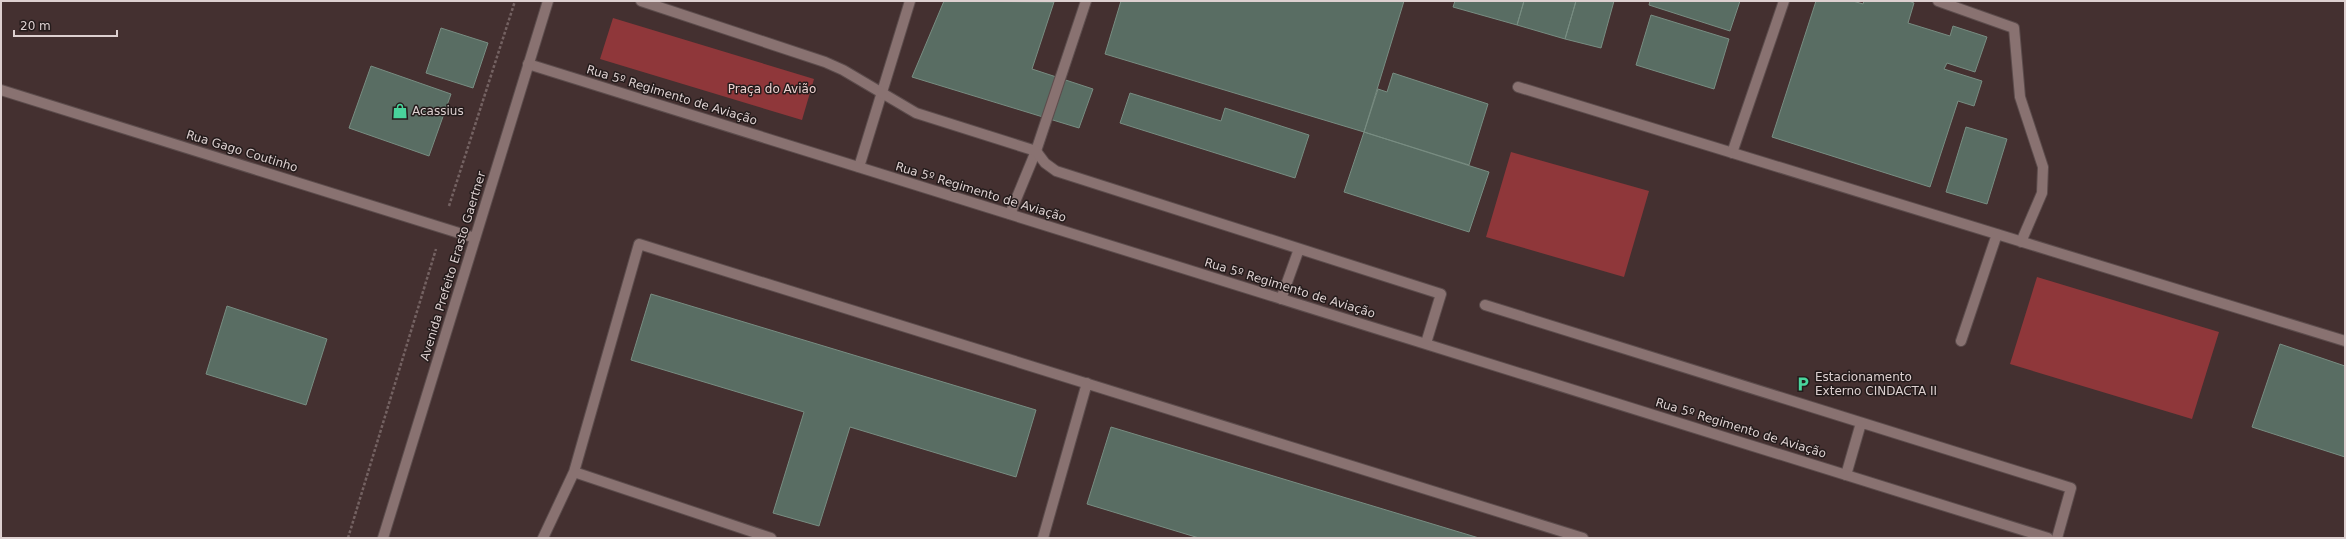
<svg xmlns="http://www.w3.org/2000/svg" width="2346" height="539" viewBox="0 0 2346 539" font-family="'DejaVu Sans',sans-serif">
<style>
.green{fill:#8f373a}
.building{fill:#596d63;stroke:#788d82}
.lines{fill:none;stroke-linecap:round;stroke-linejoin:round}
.lane-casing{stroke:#5c4c4c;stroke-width:12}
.street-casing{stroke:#5c4c4c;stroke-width:12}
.secondary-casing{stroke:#5c4c4c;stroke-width:12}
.path{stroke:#746262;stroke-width:2.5;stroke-dasharray:3 2;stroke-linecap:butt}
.lane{stroke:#897271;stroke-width:10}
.street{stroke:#897271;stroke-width:10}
.secondary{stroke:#897271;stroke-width:10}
.labels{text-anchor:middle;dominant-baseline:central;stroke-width:3;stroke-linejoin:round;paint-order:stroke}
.park-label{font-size:12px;fill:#edd1d0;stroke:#241b1b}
.street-label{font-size:12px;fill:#ddd0d0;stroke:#241b1b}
.poi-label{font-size:12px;fill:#ddd0d0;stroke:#241b1b;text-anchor:start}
</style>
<rect width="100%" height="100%" fill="#443030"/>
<path class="green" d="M 613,18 L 814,79 L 802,120 L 600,59 Z
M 1511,152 L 1649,191 L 1624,277 L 1486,237 Z
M 2037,277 L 2219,332 L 2192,419 L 2010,364 Z"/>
<path class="building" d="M 944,1 L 1054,2 L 1032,69 L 1093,89 L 1079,128 L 912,77 Z
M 1121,1 L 1404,1 L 1364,132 L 1105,54 Z
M 1455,1 L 1524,1 L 1517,25 L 1453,7 Z
M 1524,1 L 1576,1 L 1565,39 L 1517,25 Z
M 1576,1 L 1614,1 L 1601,48 L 1565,39 Z
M 1650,1 L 1740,1 L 1730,31 L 1649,5 Z
M 1816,1 L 1853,1 L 1863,4 L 1864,1 L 1909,1 L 1914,3 L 1908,23 L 1950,36 L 1953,26 L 1987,37 L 1975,72 L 1947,63 L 1944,69 L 1982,81 L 1974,106 L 1958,101 L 1930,187 L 1772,137 Z
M 1651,15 L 1729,39 L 1714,89 L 1636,65 Z
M 441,28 L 488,43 L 473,88 L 426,73 Z
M 371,66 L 451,94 L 429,156 L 349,128 Z
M 1393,73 L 1488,104 L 1469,165 L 1364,132 L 1378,89 L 1387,92 Z
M 1130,93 L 1221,121 L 1225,108 L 1309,135 L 1295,178 L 1120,123 Z
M 1966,127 L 2007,139 L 1987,204 L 1946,192 Z
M 1364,132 L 1489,172 L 1469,232 L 1344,192 Z
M 651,294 L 1036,410 L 1016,477 L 850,427 L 819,526 L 773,513 L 804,412 L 631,360 Z
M 227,306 L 327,339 L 306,405 L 206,374 Z
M 2280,344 L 2345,366 L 2345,457 L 2252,427 Z
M 1111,427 L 1479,538 L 1199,538 L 1087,504 Z"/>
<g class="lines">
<g class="lane-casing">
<path id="lane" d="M 1938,1 L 2014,28 L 2020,97 L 2043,167 L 2042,193 L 2021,242
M 1518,87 L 2345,341
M 1732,153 L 1784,1
M 859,167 L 910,1
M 1010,214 L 1036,151 L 1086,1
M 1485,305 L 2071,488 L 2057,538
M 1961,341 L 1997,234
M 574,472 L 771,538
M 1846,475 L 1861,423
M 543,538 L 574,472 L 639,244 L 1583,538
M 1043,538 L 1087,383"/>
</g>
<g class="street-casing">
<path id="street" d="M 641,1 L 825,62 L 843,70 L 916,113 L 1036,151 L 1045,163 L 1056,171 L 1441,294 L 1426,343
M 528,64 L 2048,538
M 1,90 L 475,238
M 1281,299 L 1299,249"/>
</g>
<g class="secondary-casing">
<path id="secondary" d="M 383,538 L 548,1"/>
</g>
<path class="path" d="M 449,206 L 515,1
M 348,538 L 436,249"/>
<use href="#lane" class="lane"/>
<use href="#street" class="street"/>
<use href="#secondary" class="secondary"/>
</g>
<defs>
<g id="shop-bare" transform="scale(1.2)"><path d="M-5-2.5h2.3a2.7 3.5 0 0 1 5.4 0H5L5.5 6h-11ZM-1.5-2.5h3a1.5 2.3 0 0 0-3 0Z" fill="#49d49c" stroke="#241b1b" stroke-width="2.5" paint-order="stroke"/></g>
<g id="parking-bare" transform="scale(1.2)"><path d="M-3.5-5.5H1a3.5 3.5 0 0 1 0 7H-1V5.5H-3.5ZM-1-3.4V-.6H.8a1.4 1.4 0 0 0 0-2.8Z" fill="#49d49c" stroke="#241b1b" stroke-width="2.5" paint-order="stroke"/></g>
</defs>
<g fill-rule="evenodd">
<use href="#shop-bare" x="400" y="111"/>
<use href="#parking-bare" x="1803" y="384"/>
</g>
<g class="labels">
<g class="park-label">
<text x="772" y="89">Praça do Avião</text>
</g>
<g class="street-label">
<text transform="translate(672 95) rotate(17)">Rua 5º Regimento de Aviação</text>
<text transform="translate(242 151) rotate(17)">Rua Gago Coutinho</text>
<text transform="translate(981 192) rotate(17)">Rua 5º Regimento de Aviação</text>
<text transform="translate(453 266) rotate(-73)">Avenida Prefeito Erasto Gaertner</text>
<text transform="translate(1290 288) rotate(17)">Rua 5º Regimento de Aviação</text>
<text transform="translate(1741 428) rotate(17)">Rua 5º Regimento de Aviação</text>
</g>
<g class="poi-label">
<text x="412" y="111">Acassius</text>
<text x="1815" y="377">Estacionamento<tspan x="1815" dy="14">Externo CINDACTA II</tspan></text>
</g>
</g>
<rect width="2346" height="539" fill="none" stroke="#ddd0d0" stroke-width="4"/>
<path d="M14 30v6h103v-6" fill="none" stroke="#ddd0d0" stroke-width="2"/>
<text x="20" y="30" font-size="12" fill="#ddd0d0" stroke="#241b1b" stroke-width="3" paint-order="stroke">20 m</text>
</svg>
